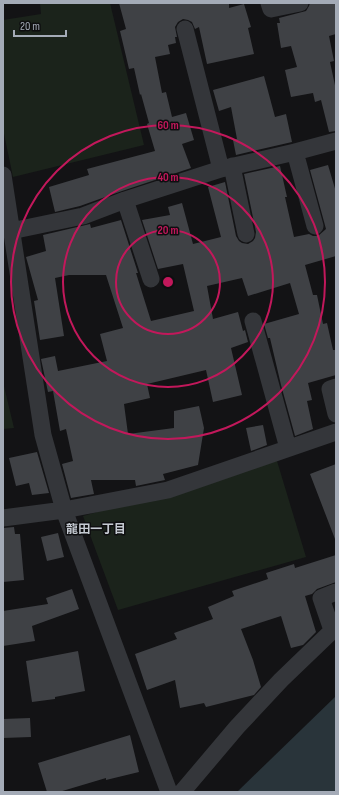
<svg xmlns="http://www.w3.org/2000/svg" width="339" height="795" viewBox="0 0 339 795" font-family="'Sofia Sans Condensed','Noto Sans JP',sans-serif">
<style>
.green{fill:#1b231b}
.water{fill:#29343a}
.building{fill:#3f4145}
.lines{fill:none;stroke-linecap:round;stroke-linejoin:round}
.minor{stroke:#34363a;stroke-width:17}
.ring{fill:none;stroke:#c2185b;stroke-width:2}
.labels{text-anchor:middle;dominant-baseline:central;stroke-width:3;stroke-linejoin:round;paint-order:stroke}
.neighbourhood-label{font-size:12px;font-weight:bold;fill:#c5cad2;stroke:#0e0e10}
.centre{fill:#c2185b;stroke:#0e0e10;stroke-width:2}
.ring-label{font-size:12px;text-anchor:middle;font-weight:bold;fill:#c2185b;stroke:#0e0e10;stroke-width:3;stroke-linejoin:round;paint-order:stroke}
</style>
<rect width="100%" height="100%" fill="#131315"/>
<path class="green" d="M 40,3 L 110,3 L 144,145 L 13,177 L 3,129 L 3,20 L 41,14 Z
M 3,382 L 14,428 L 3,429 Z
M 277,461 L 306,557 L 118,610 L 83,516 Z"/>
<path class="water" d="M 336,696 L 336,792 L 237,792 Z"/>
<path class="building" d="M 119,3 L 229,3 L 229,8 L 244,4 L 251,27 L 248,28 L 254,54 L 207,64 L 199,27 L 195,29 L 192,22 L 188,20 L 183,19 L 178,22 L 175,27 L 177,37 L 175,37 L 176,43 L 168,45 L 170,54 L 155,57 L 162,93 L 166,92 L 172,117 L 186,113 L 194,140 L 182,144 L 191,168 L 122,191 L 80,206 L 55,212 L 49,187 L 89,175 L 87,169 L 155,151 L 147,124 L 149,123 L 141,94 L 140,95 L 134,68 L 129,69 L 120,31 L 126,29 Z
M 310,3 L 336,3 L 336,34 L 329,36 L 334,61 L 330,62 L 336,90 L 336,131 L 329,132 L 321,100 L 315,102 L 313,93 L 291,97 L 285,70 L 297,67 L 291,46 L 281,48 L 277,23 L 280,23 L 279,18 L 306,11 L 309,6 Z
M 264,76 L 275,117 L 286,114 L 292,142 L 236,155 L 233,140 L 237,139 L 231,107 L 219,111 L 213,90 Z
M 328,165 L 336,192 L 336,256 L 305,265 L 313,295 L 317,295 L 323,324 L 327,323 L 333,350 L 336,350 L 336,375 L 308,383 L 312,400 L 307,401 L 313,429 L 295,436 L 281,385 L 270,338 L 268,338 L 264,324 L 299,314 L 290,283 L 248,296 L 242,278 L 207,286 L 213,319 L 238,312 L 243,331 L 245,330 L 248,342 L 231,348 L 242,395 L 213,402 L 206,370 L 147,384 L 150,398 L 124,404 L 128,434 L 174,428 L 174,411 L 199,406 L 204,428 L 198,465 L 163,474 L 165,480 L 136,486 L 135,480 L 91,480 L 94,494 L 71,498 L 62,464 L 73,461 L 66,429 L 60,431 L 53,391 L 48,392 L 41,359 L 55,356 L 58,371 L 107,361 L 100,334 L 123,328 L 106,275 L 69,275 L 55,278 L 64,336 L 40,340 L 34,301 L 38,300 L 26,257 L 46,251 L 43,235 L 90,224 L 91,228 L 121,220 L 138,273 L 136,273 L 151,321 L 194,311 L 183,264 L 158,269 L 142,220 L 170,215 L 168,207 L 182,203 L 193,244 L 221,237 L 208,187 L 225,182 L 236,236 L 239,241 L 242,243 L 248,244 L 253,241 L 255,238 L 256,232 L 244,174 L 280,166 L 287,197 L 285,197 L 294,237 L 309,234 L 313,236 L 318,236 L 326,229 L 310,170 Z
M 263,425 L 267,445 L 251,451 L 246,428 Z
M 37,452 L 49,493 L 32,495 L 29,483 L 16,486 L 9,458 Z
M 336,464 L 336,539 L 335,539 L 310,474 Z
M 14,527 L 15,534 L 20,534 L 24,580 L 3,582 L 3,528 Z
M 58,533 L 64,557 L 47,561 L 41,537 Z
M 336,555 L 336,582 L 317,589 L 312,594 L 305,596 L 316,632 L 303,645 L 291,648 L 281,616 L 241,629 L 253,660 L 261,687 L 254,695 L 206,707 L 204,703 L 180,708 L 175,680 L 147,690 L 135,654 L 177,639 L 174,633 L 213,619 L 208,607 L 234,596 L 232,591 L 268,579 L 266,573 L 294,564 L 295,568 Z
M 72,589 L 79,609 L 32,626 L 35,641 L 3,646 L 3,611 L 48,604 L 46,598 Z
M 78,651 L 85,691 L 55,697 L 55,699 L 32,702 L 26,661 Z
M 30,718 L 31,737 L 3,738 L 3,719 Z
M 130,735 L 139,772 L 106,780 L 106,778 L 59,792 L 47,792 L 38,763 Z"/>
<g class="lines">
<path class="minor" d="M 269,3 L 271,9 L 300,3
M 185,29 L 221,169
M 295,152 L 315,226
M 232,166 L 246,234
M 3,175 L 43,435 L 64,510 L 169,792
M 125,200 L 151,279
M 11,231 L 83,216 L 125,200 L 221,169 L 295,152 L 336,141
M 253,321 L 288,448
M 336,387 L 330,389 L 336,414
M 3,518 L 64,510 L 168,490 L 336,432
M 332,630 L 321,598 L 336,592
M 182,792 L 237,727 L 281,680 L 336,627"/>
</g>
<g class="ring">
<circle cx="168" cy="282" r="52"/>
<circle cx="168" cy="282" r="105"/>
<circle cx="168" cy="282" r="157"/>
</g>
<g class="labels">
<g class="neighbourhood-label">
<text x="96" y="529">龍田一丁目</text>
</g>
</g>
<circle cx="168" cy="282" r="6" class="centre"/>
<g class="ring-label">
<text x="168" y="129">60 m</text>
<text x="168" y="181">40 m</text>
<text x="168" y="234">20 m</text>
</g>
<rect width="339" height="795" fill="none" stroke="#a4abb7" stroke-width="8"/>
<path d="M14 30v6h52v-6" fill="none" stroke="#a4abb7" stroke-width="2"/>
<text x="20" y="30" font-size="12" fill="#a4abb7" stroke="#0e0e10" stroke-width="3" paint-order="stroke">20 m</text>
</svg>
